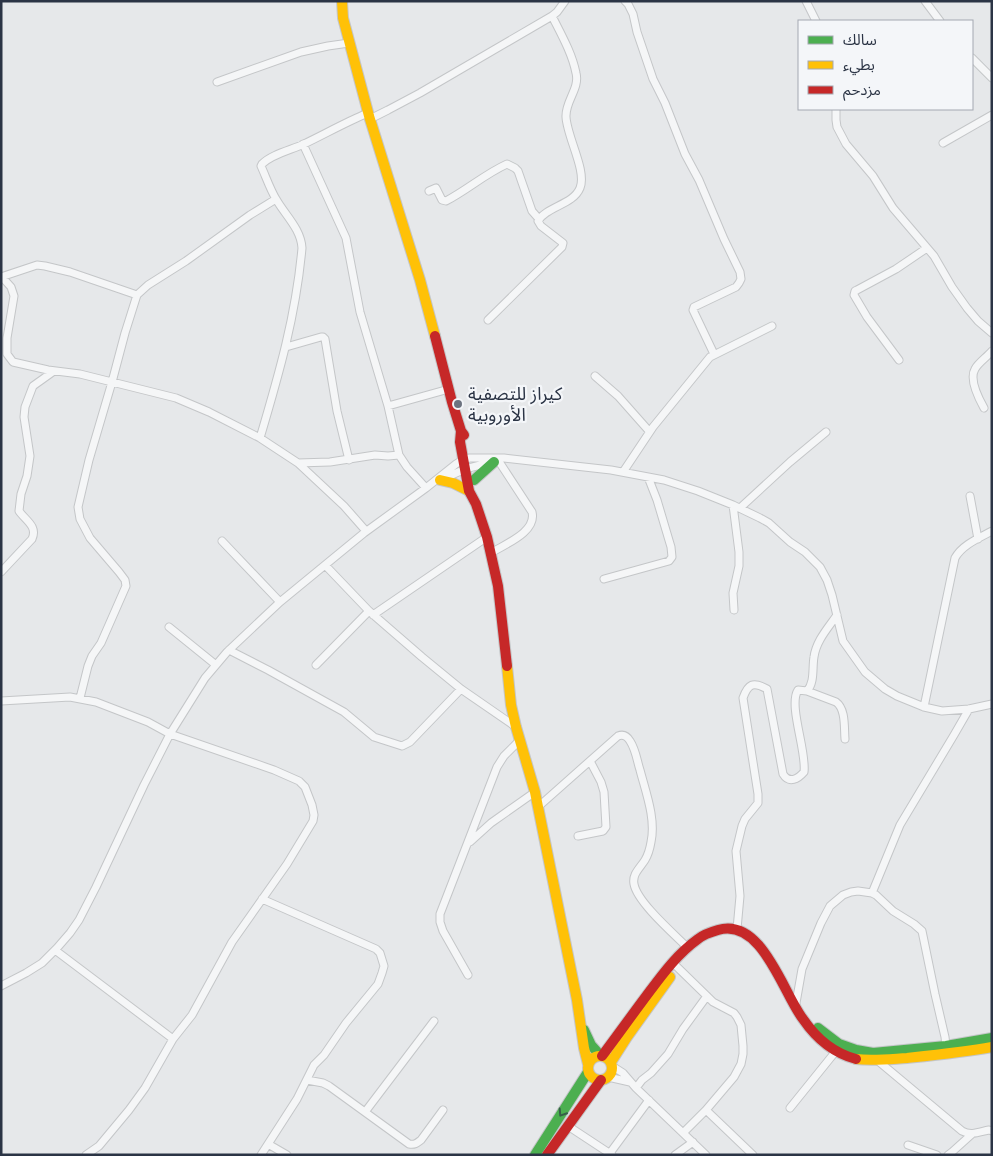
<svg xmlns="http://www.w3.org/2000/svg" width="993" height="1156" viewBox="0 0 993 1156" font-family="Karla,'Noto Sans Arabic',sans-serif">
<style>
.lines{fill:none;stroke-linecap:round;stroke-linejoin:round}
.street-casing{stroke:#c4c6c8;stroke-width:9}
.fast-casing{stroke:#c4c6c8;stroke-width:12}
.slow-casing{stroke:#c4c6c8;stroke-width:12}
.jam-casing{stroke:#c4c6c8;stroke-width:12}
.street{stroke:#f5f6f7;stroke-width:7}
.fast{stroke:#4caf50;stroke-width:10}
.slow{stroke:#ffc107;stroke-width:10}
.jam{stroke:#c62828;stroke-width:10}
.oneway{stroke:#375f49}
.poi-dot{fill:#6c737f;stroke:#f4f6f9;stroke-width:2}
.labels{text-anchor:middle;dominant-baseline:central;stroke-width:4.5;stroke-linejoin:round;paint-order:stroke}
.poi-label{font-size:18px;fill:#2b3445;stroke:#f4f6f9;text-anchor:start}
</style>
<rect width="100%" height="100%" fill="#e6e8ea"/>
<g class="lines">
<g class="street-casing">
<path id="street" d="M 625,1 L 628,4 L 633,14 L 637,32 L 653,79 L 665,103 L 685,154 L 699,180 L 724,239 L 740,272 L 741,279 L 739,283 L 736,287 L 694,307 L 693,310 L 714,354
M 806,1 L 816,21
M 925,1 L 940,21
M 972,58 L 992,78
M 217,82 L 301,52 L 328,46 L 349,43
M 836,109 L 836,120 L 837,127 L 846,144 L 873,176 L 893,208 L 934,256 L 952,287 L 967,308 L 978,321 L 992,333
M 370,119 L 388,110 L 420,93 L 552,16 L 557,12 L 565,1
M 943,143 L 992,115
M 303,144 L 346,238 L 360,312 L 388,406 L 399,455 L 407,467 L 426,488
M 429,191 L 436,188 L 442,200 L 446,201 C 467,190 485,174 507,164 L 515,168 L 518,171 L 532,211 L 539,219
M 1,277 L 37,265 L 45,266 L 70,272 L 137,295
M 2,277 L 11,287 L 14,296 L 7,338 L 7,354 L 13,362 L 48,370 L 80,374 L 176,398 L 209,412 L 260,438 L 298,463 L 344,506 L 366,531
M 488,320 L 562,247 L 563,243 L 541,226 L 538,221 C 547,206 573,205 580,188 C 587,171 567,137 566,117 C 565,101 580,89 576,73 C 572,53 561,34 552,16
M 286,347 L 321,337 L 323,337 L 325,339 L 337,411 L 349,460
M 899,360 L 867,317 L 854,295 L 855,291 L 857,290 L 896,269 L 927,248
M 595,376 L 618,396 L 649,431
M 388,406 L 449,389
M 984,408 C 979,399 969,379 975,369 C 978,363 987,357 992,351
M 260,438 C 279,374 296,315 302,248 C 301,229 285,215 276,199 C 270,189 266,177 261,166 L 262,164 C 272,154 291,150 304,144 C 325,134 346,122 368,113
M 298,463 L 330,462 L 375,455 L 388,456 L 399,455
M 623,472 L 653,427 L 710,357 L 772,326
M 441,480 L 465,469 L 492,462
M 970,496 L 978,539
M 733,505 L 739,552 L 739,566 L 733,593 L 734,610
M 740,508 L 790,462 L 826,432
M 222,541 L 280,602
M 491,553 C 505,544 537,532 532,512 L 498,460
M 325,565 L 369,611 L 422,657 L 461,689 L 516,727
M 1,572 L 32,539 C 38,526 25,520 19,511 L 21,494 L 27,476 L 30,456 L 24,417 L 25,407 L 33,386 L 54,371
M 604,579 L 669,561 L 672,557 L 671,547 L 657,500 L 648,477
M 373,615 L 487,537
M 169,627 L 216,665
M 229,650 L 268,670 L 344,712 L 374,737 L 402,746 L 410,742 L 461,689
M 316,665 L 369,611
M 807,691 L 836,702 C 846,709 844,728 845,739
M 80,698 L 88,666 L 92,656 L 101,643 L 126,586 L 125,580 L 119,572 L 90,538 L 80,519 L 78,507 L 89,460 L 112,382 L 125,333 L 137,295 L 148,285 L 186,261 L 250,215 L 276,199
M 1,701 L 70,697 L 96,702 L 148,722 L 170,734 L 274,770 L 299,781 L 305,787 L 312,805 L 314,815 L 313,821 L 287,864 L 232,942 L 192,1015 L 173,1039 L 55,950
M 924,707 L 955,558 C 962,545 979,538 992,531
M 538,807 L 618,736 C 623,734 627,736 630,741 C 636,750 637,761 640,770 C 646,793 656,819 651,842 C 650,848 648,855 645,860 C 640,868 632,874 634,884 C 637,902 674,934 688,948
M 578,836 L 603,831 L 606,827 L 604,792 L 601,782 L 590,761
M 470,842 L 491,823 L 535,792
M 872,893 L 876,895 L 893,911 L 914,924 L 922,931 L 935,994 L 945,1037 L 946,1046
M 737,929 L 740,896 L 736,851 L 742,826 L 745,819 L 758,803 L 758,794 L 743,698 C 748,684 753,681 767,689 L 783,774 C 789,784 798,779 804,772 C 807,752 788,705 798,690 L 807,691 C 815,682 812,668 814,657 C 816,641 828,628 837,615
M 672,962 L 713,1002 L 734,1013 L 737,1017 L 741,1025 L 743,1046 L 743,1054 L 741,1064 L 734,1077 L 706,1110
M 468,975 L 443,931 L 440,922 L 440,914 L 497,767 L 504,756 L 520,740
M 1,986 L 26,973 L 42,963 L 57,948 L 70,933 L 79,920 L 96,887 L 144,785 L 170,734 L 205,678 L 227,652 L 280,602 L 364,533 L 426,488 L 456,464 L 464,459 L 470,458 L 504,458 L 611,470 L 664,480 L 698,491 L 733,505 L 760,518 L 769,523 L 790,542 L 805,552 L 820,567 L 827,580 L 832,595 L 843,641 L 865,672 L 885,689 L 897,696 L 924,707 L 942,711 L 969,709 L 992,704
M 794,1006 L 796,1003 L 802,969 L 821,923 L 830,906 L 843,895 L 851,892 L 858,891 L 872,893 L 900,825 L 954,735 L 969,709
M 877,1060 L 962,1131 C 971,1136 979,1132 989,1130 L 992,1131
M 612,1066 L 623,1073 L 636,1088 L 706,1155
M 608,1077 L 630,1082
M 307,1080 L 323,1083 L 329,1086 L 409,1144 C 415,1145 417,1143 421,1140 L 443,1110
M 636,1088 L 642,1080 L 651,1073 L 668,1054 L 683,1029 L 707,996
M 790,1108 L 836,1051
M 365,1112 L 434,1021
M 568,1126 L 612,1155
M 683,1133 L 706,1110 L 753,1155
M 268,1144 L 287,1155
M 908,1145 L 937,1155
M 610,1153 L 649,1100
M 86,1155 L 99,1146 L 129,1110 L 145,1088 L 173,1039
M 261,1155 L 297,1099 L 314,1065 L 324,1055 L 346,1023 L 378,984 L 382,973 L 384,966 L 380,953 L 376,949 L 262,899
M 675,1155 L 693,1142
M 948,1155 L 952,1152 L 972,1134"/>
</g>
<g class="fast-casing">
<path id="fast" d="M 474,480 L 494,462
M 818,1028 L 839,1044 L 856,1050 L 873,1053 L 946,1046 L 992,1038
M 584,1030 L 591,1045 L 600,1055
M 535,1155 L 588,1072"/>
</g>
<g class="slow-casing">
<path id="slow" d="M 342,1 L 343,18 L 369,116 L 420,280 L 435,336
M 440,480 L 453,483 L 469,491
M 507,666 L 511,705 L 516,727 L 535,792 L 577,1000 L 584,1048 L 588,1064
M588 1068a12 12 0 1 1 24 0a12 12 0 1 1-24 0Z
M 856,1059 C 873,1061 890,1059 907,1058 C 935,1055 964,1052 992,1047
M 611,1062 L 627,1037 L 670,977"/>
</g>
<g class="jam-casing">
<path id="jam" d="M 435,336 L 452,402 L 461,431 L 464,435
M 461,431 L 460,442 L 469,491 L 476,504 L 487,537 L 498,586 L 507,666
M 602,1056 C 617,1036 632,1015 647,995 C 662,975 677,954 698,939 C 704,934 711,932 718,930 C 762,917 783,993 803,1019 C 816,1038 833,1053 856,1059
M 547,1155 L 601,1080"/>
</g>
<use href="#street" class="street"/>
<use href="#fast" class="fast"/>
<use href="#slow" class="slow"/>
<use href="#jam" class="jam"/>
</g>
<defs><path id="oneway-chevron" d="M-2-3.5L2.5 0L-2 3.5" fill="none" stroke-width="1.6" stroke-linecap="round" stroke-linejoin="round" transform="scale(1.25)"/></defs>
<use class="oneway" href="#oneway-chevron" transform="translate(562 1113) rotate(123)"/>
<circle class="poi-dot" cx="458" cy="404" r="5"/>
<g class="labels">
<g class="poi-label">
<text x="468" y="394">كيراز للتصفية<tspan x="468" dy="21">الأوروبية</tspan></text>
</g>
</g>
<rect width="993" height="1156" fill="none" stroke="#2b3445" stroke-width="5"/>
<rect x="798" y="20" width="175" height="90" fill="#f4f6f9" stroke="#a4a8b1"/>
<rect x="808" y="36" width="25" height="8" fill="#4caf50" stroke="#a4a8b1"/>
<text x="843" y="45" font-size="15" fill="#2b3445">سالك</text>
<rect x="808" y="61" width="25" height="8" fill="#ffc107" stroke="#a4a8b1"/>
<text x="843" y="70" font-size="15" fill="#2b3445">بطيء</text>
<rect x="808" y="86" width="25" height="8" fill="#c62828" stroke="#a4a8b1"/>
<text x="843" y="95" font-size="15" fill="#2b3445">مزدحم</text>
</svg>
